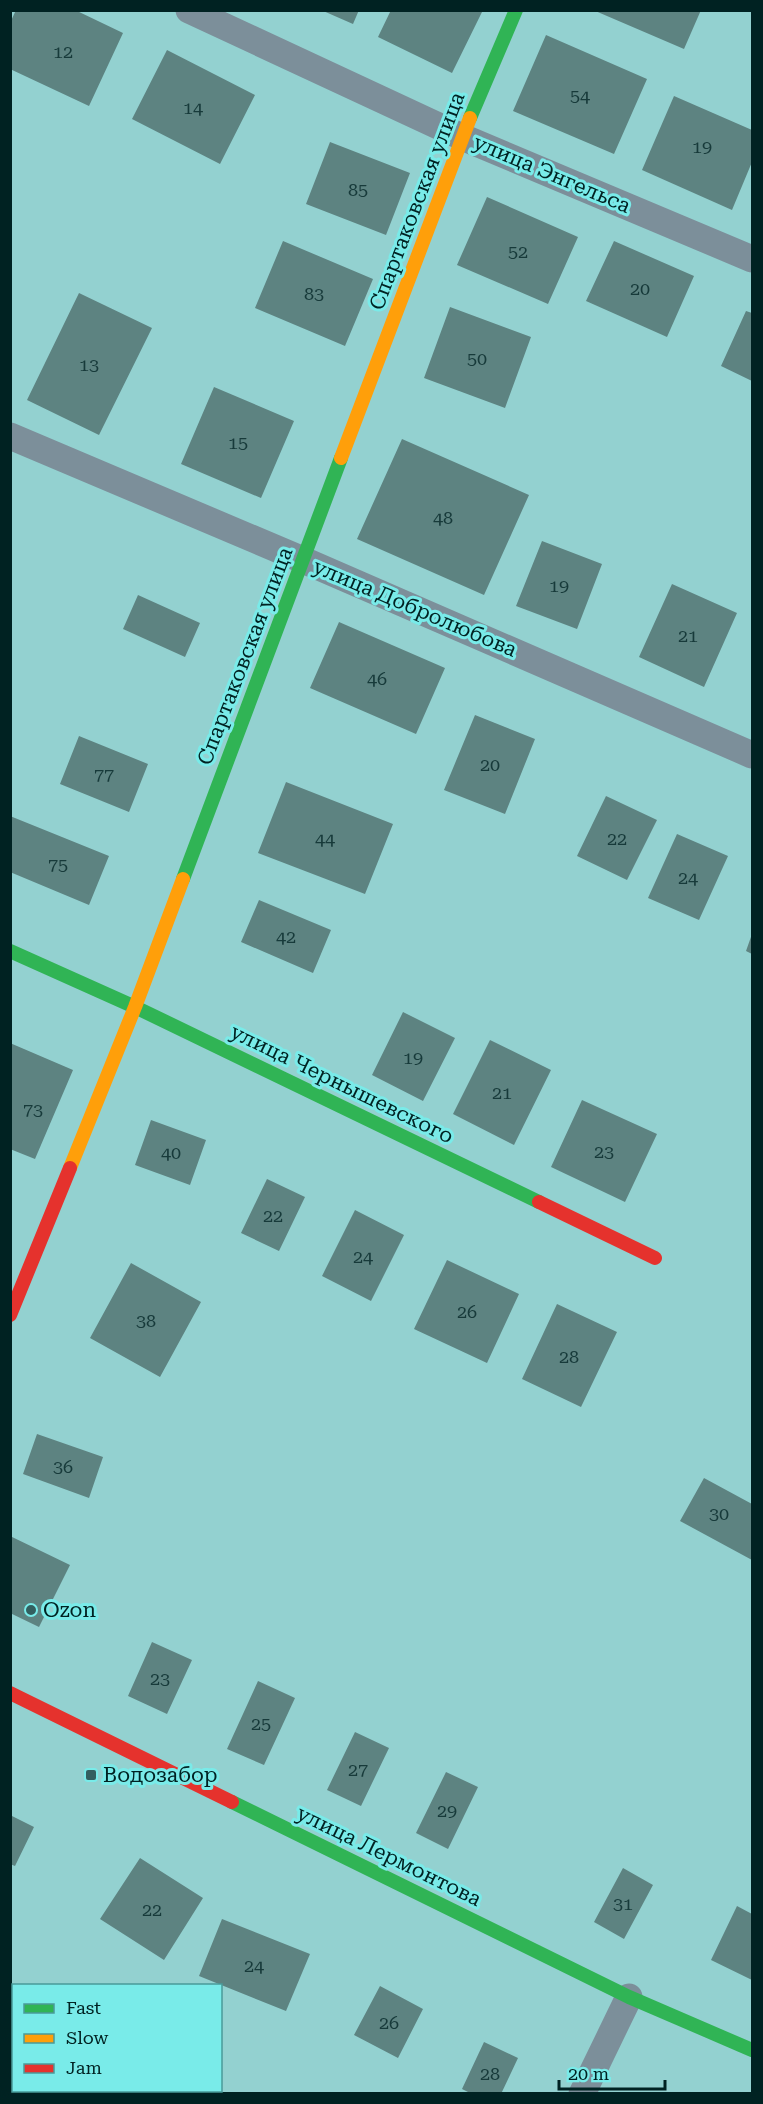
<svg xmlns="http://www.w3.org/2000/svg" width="763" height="2104" viewBox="0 0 763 2104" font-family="'Roboto Serif',serif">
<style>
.building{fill:#5d8381}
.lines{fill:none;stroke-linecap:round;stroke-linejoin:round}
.street{stroke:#7c8f9a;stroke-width:27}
.fast{stroke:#30b455;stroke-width:14}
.slow{stroke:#ff9f0a;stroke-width:14}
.jam{stroke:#e5322d;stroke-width:14}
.poi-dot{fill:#335f5f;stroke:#79ebe9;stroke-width:2}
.labels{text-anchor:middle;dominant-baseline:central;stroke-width:6;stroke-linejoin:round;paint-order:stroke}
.number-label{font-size:18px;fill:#173a3a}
.street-label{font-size:21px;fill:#022;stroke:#79ebe9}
.poi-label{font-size:21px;fill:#022;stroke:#79ebe9;text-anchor:start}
</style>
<rect width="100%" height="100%" fill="#93d1d0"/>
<path class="building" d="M 16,10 L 75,10 L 123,33 L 89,106 L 10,69 L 10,23 Z
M 321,10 L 359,10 L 353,24 Z
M 391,10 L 479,10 L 482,12 L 452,73 L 378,37 Z
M 593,10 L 701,10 L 684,49 Z
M 546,35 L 647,79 L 614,154 L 513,111 Z
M 167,50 L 255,95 L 220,164 L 132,119 Z
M 674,96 L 752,130 L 752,162 L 732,210 L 642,170 Z
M 330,142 L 410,173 L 386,235 L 306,204 Z
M 487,197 L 578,237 L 548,304 L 457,265 Z
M 283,241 L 373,279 L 345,346 L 255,308 Z
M 614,241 L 694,276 L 667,337 L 586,301 Z
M 79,293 L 152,328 L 99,435 L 27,400 Z
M 450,307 L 531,337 L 505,408 L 424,378 Z
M 746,311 L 752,313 L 752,381 L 721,366 Z
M 214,387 L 294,421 L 261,498 L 181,464 Z
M 402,439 L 529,495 L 484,595 L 357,539 Z
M 542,541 L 602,564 L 577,629 L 516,606 Z
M 672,584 L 737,613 L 704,687 L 639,657 Z
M 138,595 L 200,623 L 185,657 L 123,629 Z
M 339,622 L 445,668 L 416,734 L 310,688 Z
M 475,715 L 535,739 L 505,814 L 444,790 Z
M 79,736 L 148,764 L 129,812 L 60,784 Z
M 286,782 L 393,824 L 365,894 L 258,853 Z
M 606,796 L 657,820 L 627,880 L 577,856 Z
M 10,816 L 109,856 L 89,905 L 10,872 Z
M 677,834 L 728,856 L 699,920 L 648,898 Z
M 259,900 L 331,930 L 313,973 L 241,942 Z
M 752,934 L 752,954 L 746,951 Z
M 403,1012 L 455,1038 L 423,1101 L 372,1075 Z
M 490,1040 L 551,1070 L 514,1145 L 453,1114 Z
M 10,1043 L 73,1070 L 35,1159 L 10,1149 Z
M 582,1100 L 657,1134 L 625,1202 L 551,1167 Z
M 151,1120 L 206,1140 L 190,1185 L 135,1165 Z
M 267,1179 L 305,1197 L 279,1251 L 241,1233 Z
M 355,1210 L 404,1235 L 371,1301 L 322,1276 Z
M 447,1260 L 519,1294 L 487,1363 L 414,1329 Z
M 131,1263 L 201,1302 L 160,1377 L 90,1338 Z
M 557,1304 L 617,1332 L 581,1407 L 522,1379 Z
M 37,1434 L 103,1457 L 89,1498 L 23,1474 Z
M 704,1478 L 752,1504 L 752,1560 L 680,1521 Z
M 10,1536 L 70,1565 L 39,1627 L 10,1613 Z
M 152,1642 L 192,1660 L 167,1714 L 128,1696 Z
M 258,1681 L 295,1698 L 264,1765 L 227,1749 Z
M 355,1732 L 389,1748 L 361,1806 L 327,1790 Z
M 446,1772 L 478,1787 L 448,1849 L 416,1833 Z
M 10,1815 L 34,1827 L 15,1866 L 10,1864 Z
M 140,1858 L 203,1898 L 164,1960 L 100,1919 Z
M 623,1868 L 653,1885 L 624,1939 L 594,1922 Z
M 737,1906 L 752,1914 L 752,1980 L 711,1960 Z
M 222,1919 L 310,1954 L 286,2011 L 199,1976 Z
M 380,1986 L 423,2009 L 398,2058 L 354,2035 Z
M 484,2042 L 518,2058 L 501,2094 L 472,2094 L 462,2089 Z"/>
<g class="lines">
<path class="street" d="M 189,10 L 462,137 L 752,259
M 10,436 L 303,560 L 752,755
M 582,2094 L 629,1997"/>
<path class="fast" d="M 470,118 L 516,10
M 183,879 L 341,458
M 10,951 L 135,1007 L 539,1202
M 232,1802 L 629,1997 L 752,2050"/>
<path class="slow" d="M 341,458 L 470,118
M 70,1168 L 135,1007 L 183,879"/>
<path class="jam" d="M 539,1202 L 655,1258
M 10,1315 L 70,1168
M 10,1693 L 232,1802"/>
</g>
<g class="poi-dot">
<circle cx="31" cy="1610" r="6"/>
<rect x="85" y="1769" width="12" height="12" rx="3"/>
</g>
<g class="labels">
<g class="number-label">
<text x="63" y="51">12</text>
<text x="580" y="95">54</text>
<text x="193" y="107">14</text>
<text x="702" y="146">19</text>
<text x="358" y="189">85</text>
<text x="518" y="251">52</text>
<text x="640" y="288">20</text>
<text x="314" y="293">83</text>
<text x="477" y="358">50</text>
<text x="89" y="364">13</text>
<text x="238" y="442">15</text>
<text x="443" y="517">48</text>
<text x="559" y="585">19</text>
<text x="688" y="635">21</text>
<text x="377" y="678">46</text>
<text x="490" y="764">20</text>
<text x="104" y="774">77</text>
<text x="325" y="838">44</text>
<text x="617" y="838">22</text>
<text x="58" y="864">75</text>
<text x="688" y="877">24</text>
<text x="286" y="936">42</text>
<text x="413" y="1057">19</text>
<text x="502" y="1092">21</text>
<text x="33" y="1109">73</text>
<text x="604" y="1151">23</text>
<text x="171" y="1152">40</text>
<text x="273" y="1215">22</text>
<text x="363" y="1256">24</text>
<text x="467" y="1311">26</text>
<text x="146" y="1320">38</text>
<text x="569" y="1356">28</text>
<text x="63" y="1466">36</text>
<text x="719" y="1513">30</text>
<text x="160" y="1678">23</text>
<text x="261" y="1723">25</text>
<text x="358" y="1769">27</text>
<text x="447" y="1810">29</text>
<text x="623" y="1903">31</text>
<text x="152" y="1909">22</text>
<text x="254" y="1965">24</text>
<text x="389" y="2022">26</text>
<text x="490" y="2073">28</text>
</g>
<g class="street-label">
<text transform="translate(552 174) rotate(23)">улица Энгельса</text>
<text transform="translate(417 201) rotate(-69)">Спартаковская улица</text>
<text transform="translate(415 608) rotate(23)">улица Добролюбова</text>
<text transform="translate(245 656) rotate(-69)">Спартаковская улица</text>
<text transform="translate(342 1084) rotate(26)">улица Чернышевского</text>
<text transform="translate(389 1856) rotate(26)">улица Лермонтова</text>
</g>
<g class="poi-label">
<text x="43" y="1610">Ozon</text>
<text x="103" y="1775">Водозабор</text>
</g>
</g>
<rect width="763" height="2104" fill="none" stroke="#002222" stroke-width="24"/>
<rect x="12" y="1984" width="210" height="108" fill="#79ebe9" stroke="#499b99" stroke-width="1.5"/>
<rect x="24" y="2004" width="30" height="9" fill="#30b455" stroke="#499b99" stroke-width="1.5"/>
<text x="66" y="2014" font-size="18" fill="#002222">Fast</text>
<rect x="24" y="2034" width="30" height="9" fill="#ff9f0a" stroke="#499b99" stroke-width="1.5"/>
<text x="66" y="2044" font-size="18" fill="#002222">Slow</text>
<rect x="24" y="2064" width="30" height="9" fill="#e5322d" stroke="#499b99" stroke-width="1.5"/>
<text x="66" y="2074" font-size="18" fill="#002222">Jam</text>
<path d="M559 2080v9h106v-9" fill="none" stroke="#002222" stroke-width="3"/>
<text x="568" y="2080" font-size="18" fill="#002222" stroke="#79ebe9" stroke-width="4.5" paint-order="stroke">20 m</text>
</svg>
